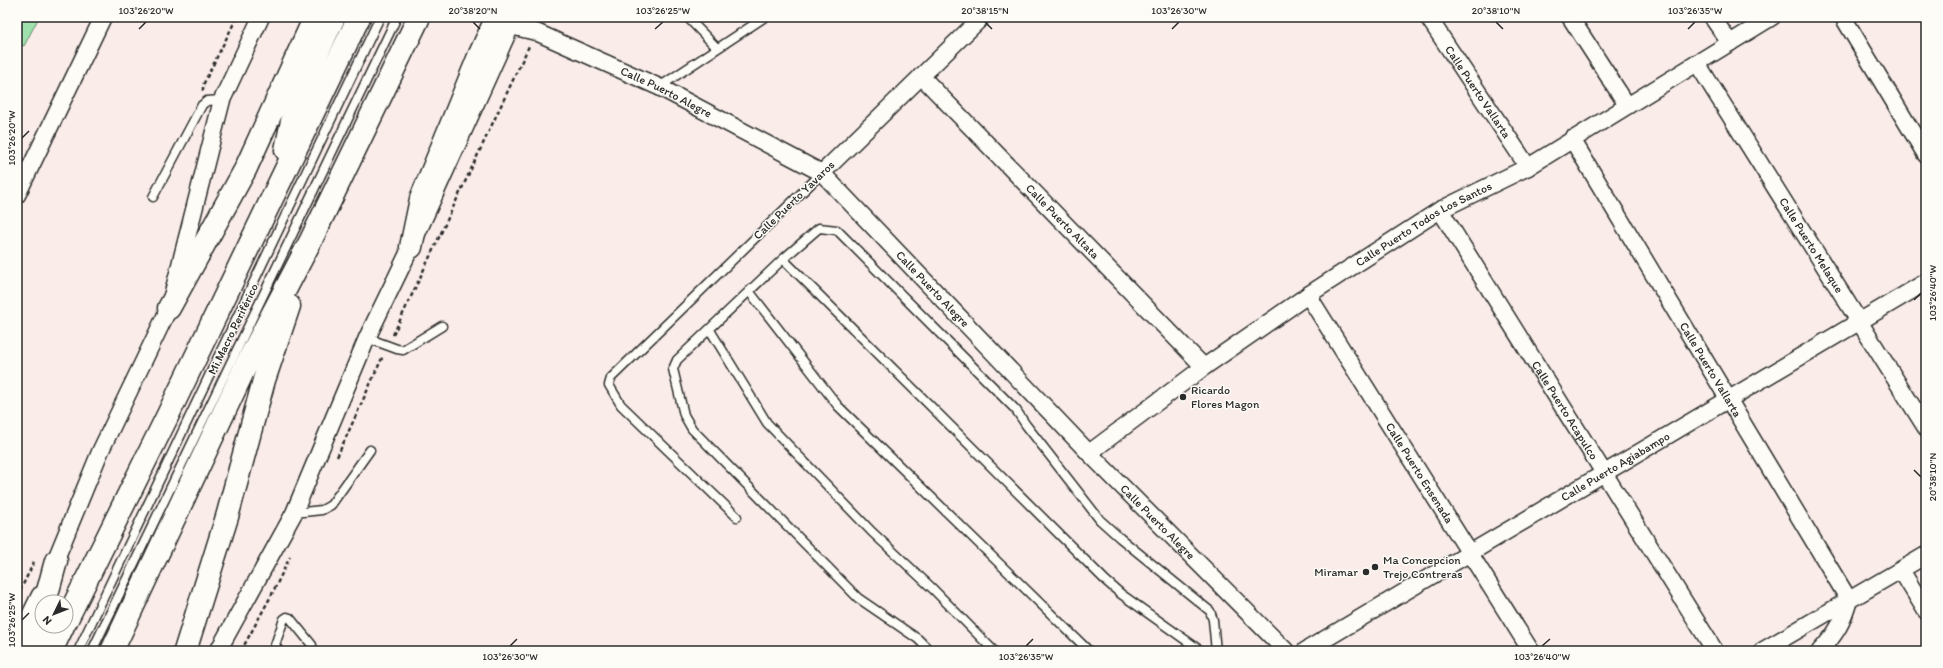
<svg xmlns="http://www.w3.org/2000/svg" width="1943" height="668" viewBox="0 0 1943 668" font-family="Itim,sans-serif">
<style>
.green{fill:#9ee1ac;stroke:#64866c}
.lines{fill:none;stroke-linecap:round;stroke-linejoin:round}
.service-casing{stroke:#2b2b2b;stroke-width:11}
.minor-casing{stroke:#2b2b2b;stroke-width:19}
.trunk-casing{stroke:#2b2b2b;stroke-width:25}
.path{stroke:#2b2b2b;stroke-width:2.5;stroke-dasharray:4 3;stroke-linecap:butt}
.service{stroke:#fdfcf7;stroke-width:8}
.minor{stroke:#fdfcf7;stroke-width:16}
.trunk{stroke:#fdfcf7;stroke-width:22}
.ticks{fill:none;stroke:#2b2b2b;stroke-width:1.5}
.poi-dot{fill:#2b2b2b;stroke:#fdfcf7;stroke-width:1.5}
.labels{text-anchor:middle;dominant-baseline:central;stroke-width:3;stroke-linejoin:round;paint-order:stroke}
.street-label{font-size:12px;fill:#2b2b2b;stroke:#fdfcf7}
.poi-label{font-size:12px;fill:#2b2b2b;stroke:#fdfcf7;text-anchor:start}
.neatline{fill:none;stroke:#2b2b2b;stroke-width:1.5}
.ticks-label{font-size:10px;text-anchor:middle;fill:#2b2b2b}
</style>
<rect width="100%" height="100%" fill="#faede9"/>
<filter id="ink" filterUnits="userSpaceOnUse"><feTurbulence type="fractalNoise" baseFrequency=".025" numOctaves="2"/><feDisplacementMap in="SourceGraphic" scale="8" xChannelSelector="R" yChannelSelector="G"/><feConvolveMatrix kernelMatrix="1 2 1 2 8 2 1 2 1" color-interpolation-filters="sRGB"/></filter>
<g filter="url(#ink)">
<path class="green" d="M 17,17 L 39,17 L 24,46 L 17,43 Z"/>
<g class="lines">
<g class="service-casing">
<path id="service" d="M 687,17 L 717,48
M 659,87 L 765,17
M 153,197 L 202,105 L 207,101 L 222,100
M 783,259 L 1106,581 L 1121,594 L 1201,651
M 749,291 L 838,406 L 1089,651
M 710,330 L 767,423 L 872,532 L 933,589 L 994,651
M 367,338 L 397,349 L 403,350 L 442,326
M 294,513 L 322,510 L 331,505 L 370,450
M 737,517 L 621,405 L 609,385 L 611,378 L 822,173
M 78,651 L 380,17
M 92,651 L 397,17
M 279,651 L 275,645 L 284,619 L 287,617 L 290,618 L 312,645 L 312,651
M 930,651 L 918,639 L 858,598 L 692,429 L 684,415 L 673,369 L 677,360 L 783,259 L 819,228 L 837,230 L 1016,410 L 1026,425 L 1100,520 L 1120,538 L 1210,611 L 1213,620 L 1216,651"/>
</g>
<g class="minor-casing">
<g id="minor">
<path id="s1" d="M 1428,17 L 1528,167"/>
<path d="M 1570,17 L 1627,105"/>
<path d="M 1712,17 L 1730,43"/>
<path d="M 1843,17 L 1926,155"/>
<path id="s2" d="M 511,26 L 536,32 L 659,87 L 822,173 L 1089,453 L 1286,651"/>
<path id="s3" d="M 1697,63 L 1926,428"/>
<path id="s4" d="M 921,76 L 1204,367"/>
<path id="s5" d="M 1572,139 L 1849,600 C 1843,622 1836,634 1820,651"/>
<path d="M 822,173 L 982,17"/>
<path d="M 17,195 L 103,17"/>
<path id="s6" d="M 1440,210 L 1715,651"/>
<path id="s7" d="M 1308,295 L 1531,651"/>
<path id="s8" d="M 1089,453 L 1204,367 L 1308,295 L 1440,210 L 1528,167 L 1772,17"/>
<path d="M 1901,570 L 1926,611"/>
<path d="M 51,571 L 100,452 L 169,308 L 222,100 L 261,17"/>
<path d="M 17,642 L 40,595"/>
<path d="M 218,651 L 294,513 L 367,338 L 411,247 L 515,17"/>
<path id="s9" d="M 1305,651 L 1926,282"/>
<path d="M 1762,651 L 1926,555"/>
</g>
</g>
<g class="trunk-casing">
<path id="trunk" d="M 286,150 L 297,97 L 334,17
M 411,247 L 421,199 L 480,54 L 497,17
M 169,308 L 245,170 L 315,17
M 45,602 L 56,561
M 66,621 L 166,419 L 359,17
M 32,651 L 42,613
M 51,651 L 63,626
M 112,651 L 247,363 L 311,240 L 419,17
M 185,651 L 227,517 L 264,380 L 289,306"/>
</g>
<path class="path" d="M 203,91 L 203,85 L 237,17
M 393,335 L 529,46
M 337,457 L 383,356
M 17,597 L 35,560
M 241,651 L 271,596 L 290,557"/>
<use href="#service" class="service"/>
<use href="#minor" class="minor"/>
<use href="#trunk" class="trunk"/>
</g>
</g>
<path class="ticks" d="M 473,22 L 480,29M 985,22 L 992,29M 1496,22 L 1503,29M 139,29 L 146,22M 655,29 L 663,22M 1172,29 L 1179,22M 1688,29 L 1695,22M 22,138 L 29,131M 1914,300 L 1921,293M 1914,470 L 1921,477M 22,620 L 29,613M 510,646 L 517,639M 1026,646 L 1033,639M 1542,646 L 1550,639"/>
<g class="poi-dot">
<circle cx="1183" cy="397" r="4"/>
<circle cx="1375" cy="567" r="4"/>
<circle cx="1366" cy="572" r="4"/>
</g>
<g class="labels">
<g class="street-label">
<text stroke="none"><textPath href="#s2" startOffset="169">Calle Puerto Alegre</textPath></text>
<text stroke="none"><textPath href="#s1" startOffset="90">Calle Puerto Vallarta</textPath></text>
<text transform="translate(794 200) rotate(-44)">Calle Puerto Yavaros</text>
<text stroke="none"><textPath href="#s4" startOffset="203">Calle Puerto Altata</textPath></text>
<text stroke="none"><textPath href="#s8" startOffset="406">Calle Puerto Todos Los Santos</textPath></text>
<text stroke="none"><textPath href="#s3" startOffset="215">Calle Puerto Melaque</textPath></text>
<text stroke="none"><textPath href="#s2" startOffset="505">Calle Puerto Alegre</textPath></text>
<text transform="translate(233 329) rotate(-64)">Mi Macro Periférico</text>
<text stroke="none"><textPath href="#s5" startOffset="269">Calle Puerto Vallarta</textPath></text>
<text stroke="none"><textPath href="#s6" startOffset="236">Calle Puerto Acapulco</textPath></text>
<text stroke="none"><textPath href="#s9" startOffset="361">Calle Puerto Agiabampo</textPath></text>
<text stroke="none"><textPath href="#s7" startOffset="210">Calle Puerto Ensenada</textPath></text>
<text stroke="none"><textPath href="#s2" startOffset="829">Calle Puerto Alegre</textPath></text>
</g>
<g class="poi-label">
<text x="1191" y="390">Ricardo<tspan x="1191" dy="14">Flores Magon</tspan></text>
<text x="1383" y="560">Ma Concepcion<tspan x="1383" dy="14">Trejo Contreras</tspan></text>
<text x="1358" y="572" text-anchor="end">Miramar</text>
</g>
</g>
<rect width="1943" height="668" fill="none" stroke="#fdfcf7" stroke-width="44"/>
<g transform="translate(54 614) rotate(227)"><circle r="19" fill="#fdfcf7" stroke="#a9a8a5"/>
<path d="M0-3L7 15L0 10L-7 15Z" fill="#2b2b2b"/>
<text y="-6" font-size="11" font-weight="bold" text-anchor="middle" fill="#2b2b2b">N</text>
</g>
<rect x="22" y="22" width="1899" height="624" class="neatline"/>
<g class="ticks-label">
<text x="146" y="14">103°26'20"W</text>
<text x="473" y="14">20°38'20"N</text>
<text x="663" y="14">103°26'25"W</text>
<text x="985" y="14">20°38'15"N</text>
<text x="1179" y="14">103°26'30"W</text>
<text x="1496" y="14">20°38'10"N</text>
<text x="1695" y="14">103°26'35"W</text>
<text transform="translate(11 138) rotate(-90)" y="4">103°26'20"W</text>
<text transform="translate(1932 293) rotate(-90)" y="4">103°26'40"W</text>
<text transform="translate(1932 477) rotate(-90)" y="4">20°38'10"N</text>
<text transform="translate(11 620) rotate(-90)" y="4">103°26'25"W</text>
<text x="510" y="660">103°26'30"W</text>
<text x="1026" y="660">103°26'35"W</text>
<text x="1542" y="660">103°26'40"W</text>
</g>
</svg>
